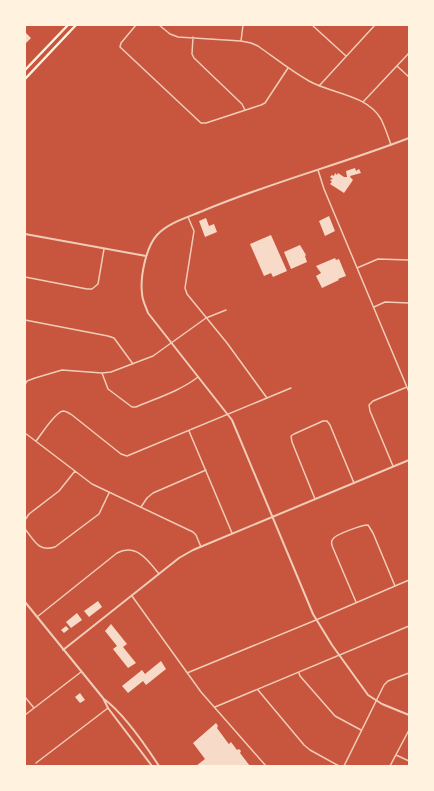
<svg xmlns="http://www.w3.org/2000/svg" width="434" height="791" viewBox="0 0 434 791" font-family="'Varela Round',sans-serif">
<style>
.building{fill:#f7dbc8}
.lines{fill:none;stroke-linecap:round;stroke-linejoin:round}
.minor{stroke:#f1ccb7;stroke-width:1.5}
.tertiary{stroke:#f1ccb7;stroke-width:2}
.primary{stroke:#fff3e0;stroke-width:2.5}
</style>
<rect width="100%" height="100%" fill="#c8553d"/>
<path class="building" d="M 25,32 L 31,38 L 25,44 Z
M 355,168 L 356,171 L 359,169 L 361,173 L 350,176 L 351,178 L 353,180 L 344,193 L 330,184 L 332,182 L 330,180 L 333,179 L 330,177 L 332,175 L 334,176 L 335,173 L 337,175 L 338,173 L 344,177 L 347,177 L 346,171 Z
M 329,216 L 335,231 L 325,236 L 319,221 Z
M 206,218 L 209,226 L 214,224 L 217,232 L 205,237 L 199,221 Z
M 271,235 L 287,271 L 273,277 L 271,273 L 264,276 L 250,244 Z
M 300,245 L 306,255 L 305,256 L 307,262 L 291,269 L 284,252 Z
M 335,258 L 336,260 L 339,259 L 346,276 L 338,279 L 339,280 L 322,288 L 316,276 L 321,273 L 316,266 Z
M 98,601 L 102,607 L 89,617 L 84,611 Z
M 77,613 L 82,620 L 71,628 L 66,622 Z
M 111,624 L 127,644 L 123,647 L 136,663 L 128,668 L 113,649 L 117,646 L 105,631 Z
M 66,626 L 69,629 L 64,633 L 61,630 Z
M 161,661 L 166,669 L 146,685 L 143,681 L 128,693 L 122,686 L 142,670 L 145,674 Z
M 80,693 L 85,700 L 80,703 L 75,697 Z
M 216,723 L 218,726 L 217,728 L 228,743 L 229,744 L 231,742 L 237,750 L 239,749 L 241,751 L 240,753 L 250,766 L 196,766 L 205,759 L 193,743 Z"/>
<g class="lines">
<path class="minor" d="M 136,25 L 121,43 L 120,47 L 201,123 L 206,123 L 261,105 L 265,103 L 288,68
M 159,25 L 170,34 L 178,37 L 241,41 L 251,43 L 258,46 C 275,58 291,71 309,81 C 332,94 366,94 381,119 C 385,127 388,136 391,145
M 312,25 L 346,56
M 193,37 L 192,54 L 194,58 L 242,104 L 245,110
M 241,41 L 243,25
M 397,66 L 409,77
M 319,86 L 375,25
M 363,102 L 409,53
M 318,170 L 324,189 L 409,392
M 188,217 L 194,231 L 185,288 L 187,294 L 227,343 L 267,398
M 357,268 L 378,259 L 409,260
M 25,277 L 87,289 L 92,289 L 98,284 L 104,249
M 374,307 L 385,302 L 409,303
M 25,320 L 108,336 L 114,338 L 133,364
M 102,373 L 108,389 L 132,407 L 136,407 C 157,398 180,391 198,377
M 25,385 L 27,381 L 35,378 L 62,370 L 102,373 L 111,372 L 153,356 L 206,318 L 226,310
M 189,431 L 232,533
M 25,433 L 92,484 L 193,532 L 196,535 L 201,547
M 36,441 C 41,435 55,412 63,411 C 66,411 69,413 72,415 L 121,454 L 127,456 L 291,388
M 393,466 L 370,411 L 369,405 L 373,401 L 407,387
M 315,499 L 292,442 L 291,436 L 294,434 L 323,421 L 327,421 L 330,425 L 354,483
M 141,507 L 147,498 L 153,493 L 206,470
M 25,520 L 29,514 L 59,491 L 75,471
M 25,526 L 25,529 C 35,541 38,552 55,547 L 99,514 L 109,493
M 132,596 L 201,692 L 266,766
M 356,602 L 333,548 C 332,545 330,542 333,539 C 336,534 362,525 368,525 L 373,533 L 395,586
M 37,617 L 117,553 C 136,543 148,560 159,574
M 187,673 L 316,620 L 409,580
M 299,673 L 300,676 L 335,716 L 361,730
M 258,690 L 304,745 L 310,750 L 339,766
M 25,697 L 34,708
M 215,707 L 409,626
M 25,715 L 81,672
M 396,755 L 409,761
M 36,763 L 108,708
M 344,766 L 384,685 L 388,681 L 409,673
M 390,766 L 409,730"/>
<path class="tertiary" d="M 409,138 C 342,164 272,182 205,210 C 189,217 169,222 157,235 C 146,247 140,277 142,293 C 142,300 146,307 148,313 L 232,420 L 313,614 L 332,645 L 368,695 L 382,704 L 409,715
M 25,234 L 146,256
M 25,602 L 103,698 L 108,708 L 152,766
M 63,650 L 179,558 L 193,550 L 409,460
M 104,699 C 123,713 146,746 159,766"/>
<path class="primary" d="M 25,70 L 68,25
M 25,79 L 76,25"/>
</g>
<rect width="434" height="791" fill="none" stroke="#fff3e0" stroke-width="52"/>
</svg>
